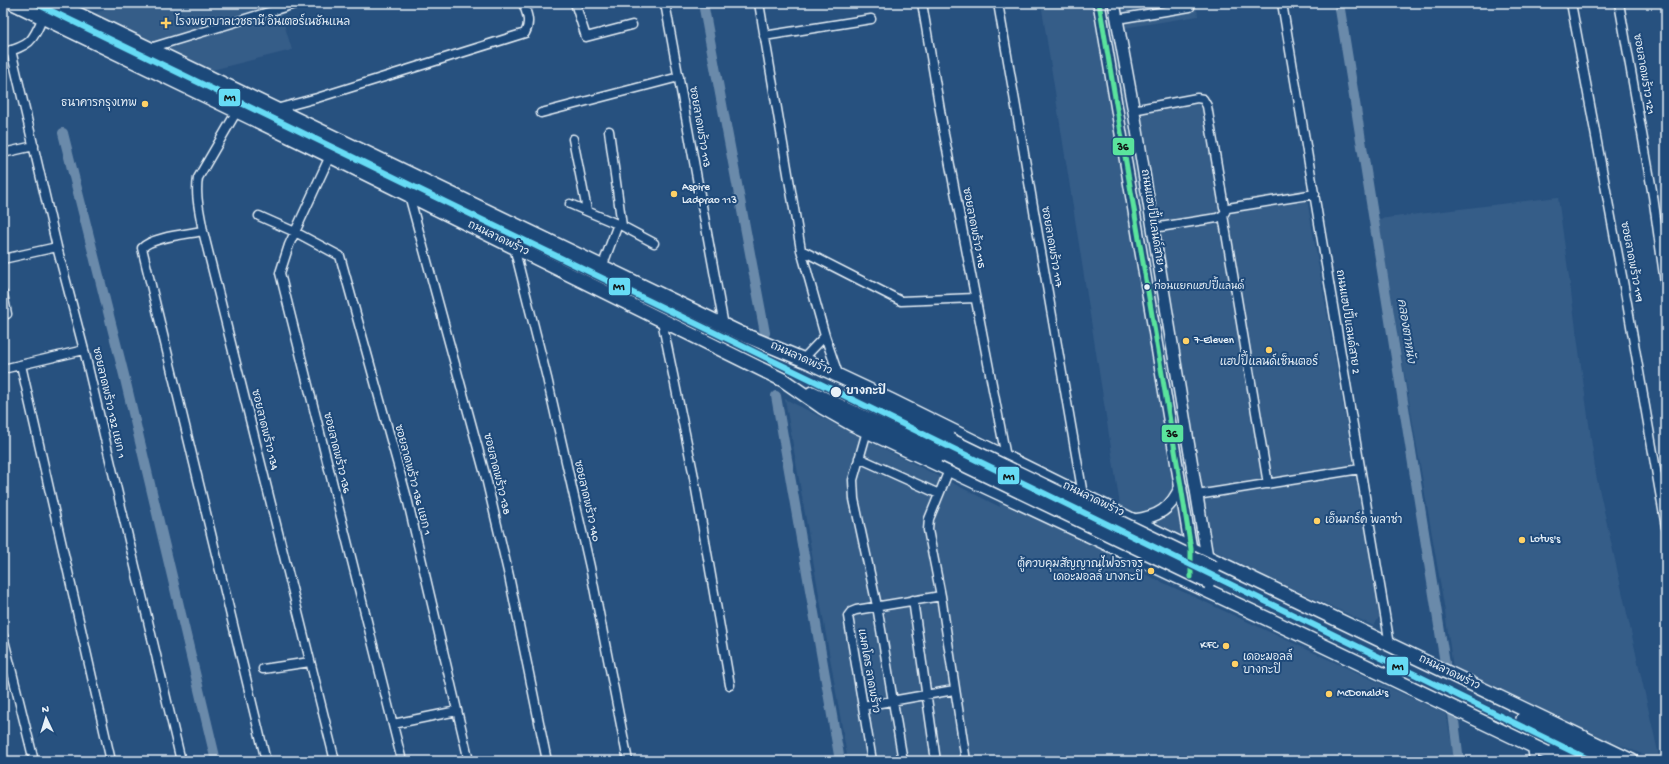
<svg xmlns="http://www.w3.org/2000/svg" width="1669" height="764" viewBox="0 0 1669 764" font-family="'Gochi Hand','Playpen Sans Thai',sans-serif">
<style>
.built{fill:#355d88}
.lines{fill:none;stroke-linecap:round;stroke-linejoin:round}
.canal{stroke:#6b8aaa;stroke-width:10}
.street-casing{stroke:#e8f1f8;stroke-width:11}
.secondary-casing{stroke:#e8f1f8;stroke-width:14}
.primary-casing{stroke:#e8f1f8;stroke-width:16}
.street{stroke:#1f4a7a;stroke-width:8}
.secondary{stroke:#1f4a7a;stroke-width:11}
.primary{stroke:#1f4a7a;stroke-width:13}
.primary-bridge-casing{stroke:#e8f1f8;stroke-width:16;stroke-linecap:butt}
.primary-bridge{stroke:#1f4a7a;stroke-width:13}
.bus-1-casing{stroke:#1f4a7a;stroke-width:8}
.bus-1{stroke:#5ae49d;stroke-width:5}
.metro-1-casing{stroke:#1f4a7a;stroke-width:9}
.metro-1{stroke:#66dbf5;stroke-width:6}
.poi-dot{fill:#ffd166;stroke:#1f4a7a;stroke-width:1.5}
.bus-dot{fill:#e8f1f8;stroke:#1f4a7a;stroke-width:1.5}
.labels{text-anchor:middle;dominant-baseline:central;stroke-width:4;stroke-linejoin:round;paint-order:stroke}
.bus-label{font-size:10px;fill:#e8f1f8;stroke:#1f4a7a;text-anchor:start}
.poi-label{font-size:11px;fill:#e8f1f8;stroke:#1f4a7a;text-anchor:start}
.street-label{font-size:11px;fill:#e8f1f8;stroke:#1f4a7a}
.stop-label{font-size:11px;font-weight:bold;fill:#e8f1f8;stroke:#1f4a7a;text-anchor:start}
.water-label{font-size:12px;font-style:italic;fill:#d5e2ec;stroke:#1f4a7a}
.line-badge{stroke:#1f4a7a;stroke-width:1.5}
.pale-badge-label{font-size:11px;text-anchor:middle;font-weight:bold;fill:#111}
</style>
<rect width="100%" height="100%" fill="#27517f"/>
<filter id="ink" filterUnits="userSpaceOnUse"><feTurbulence type="fractalNoise" baseFrequency=".025" numOctaves="2"/><feDisplacementMap in="SourceGraphic" scale="8" xChannelSelector="R" yChannelSelector="G"/><feConvolveMatrix kernelMatrix="1 2 1 2 8 2 1 2 1" color-interpolation-filters="sRGB"/></filter>
<g filter="url(#ink)">
<path class="built" d="M 124,3 L 280,3 L 278,4 L 292,50 L 212,70 L 153,44 L 93,14 Z
M 1041,3 L 1196,3 L 1198,16 L 1124,28 L 1139,105 L 1209,95 L 1227,202 L 1305,188 L 1380,615 L 1374,626 L 1276,581 L 1120,505 Z
M 1558,197 L 1596,475 L 1660,761 L 1589,733 L 1453,668 L 1444,605 L 1378,219 Z
M 785,399 L 1000,507 L 998,493 L 1136,557 L 1138,571 L 1446,714 L 1455,761 L 848,761 Z"/>
<g class="lines">
<path class="canal" d="M 703,3 L 765,333
M 1339,3 L 1445,663
M 63,133 L 125,379 L 216,761
M 776,396 L 840,761
M 1453,713 L 1459,761"/>
<g class="street-casing">
<path id="street" d="M 575,3 L 586,37 L 632,25
M 665,3 L 724,326
M 759,3 L 801,250 L 825,336 L 839,377
M 922,3 L 944,134 L 1006,457
M 998,3 L 1083,495
M 1282,3 L 1390,645
M 1571,3 L 1627,303 L 1666,527
M 1619,3 L 1653,196 L 1666,290
M 524,6 L 532,3
M 1117,19 L 1190,7 L 1189,3
M 764,36 L 871,19
M 150,48 L 298,3
M 11,50 L 57,247 L 84,350 L 181,761
M 3,53 C 30,45 32,43 43,17
M 276,109 L 317,98 L 525,33 C 531,22 527,14 523,3
M 1133,110 L 1197,98 L 1203,99 L 1207,106 L 1224,207 L 1228,208 L 1315,194
M 237,111 L 198,178 C 195,196 200,213 203,231 L 335,761
M 541,113 L 679,77
M 609,131 L 622,226
M 573,139 L 587,210
M 3,153 L 34,146
M 330,156 L 289,245 L 280,273 L 402,761
M 409,195 L 486,478 L 509,576 L 547,761
M 570,204 L 622,226 L 654,243
M 1223,215 L 1268,484
M 259,216 L 295,232 L 340,256 L 407,498 L 469,761
M 1153,228 L 1217,218 L 1223,215 L 1225,212
M 203,231 C 188,234 151,237 142,248 L 266,761
M 514,247 L 547,378 L 590,567 L 628,761
M 801,250 L 901,301 L 975,298
M 3,259 L 57,247
M 602,267 L 618,224
M 3,294 L 7,314
M 662,321 L 693,472 L 730,685
M 803,359 L 825,336
M 21,365 L 111,761
M 3,369 L 84,350
M 867,431 L 853,480 L 854,499 L 877,606 L 903,761
M 859,458 L 939,494
M 949,470 L 929,519 L 928,530 L 941,596 L 966,761
M 1197,495 L 1360,469
M 913,600 L 936,761
M 3,636 L 34,761
M 263,669 L 310,662
M 863,706 L 954,690
M 393,724 L 457,711
M 1532,746 L 1534,761
M 872,761 L 848,616 L 851,612 L 856,610 L 941,596"/>
</g>
<g class="secondary-casing">
<path id="secondary" d="M 1099,3 L 1191,549
M 1114,3 L 1134,112 L 1207,557
M 1134,520 C 1158,517 1171,509 1181,486"/>
</g>
<g class="primary-casing">
<path id="primary" d="M 13,3 L 330,156 L 783,380 L 822,407 L 852,424 L 1274,622 L 1564,761
M 55,3 L 742,334 L 809,362 L 892,401 L 1207,557 L 1632,761
M 851,392 L 950,440
M 812,393 L 944,455
M 1523,719 L 1609,761
M 1556,750 L 1580,761"/>
</g>
<use href="#street" class="street"/>
<use href="#secondary" class="secondary"/>
<use href="#primary" class="primary"/>
<g class="primary-bridge-casing">
<path id="primary-bridge" d="M 950,440 L 1214,568
M 944,455 L 1208,582"/>
</g>
<use href="#primary-bridge" class="primary-bridge"/>
<g class="bus-1-casing">
<path id="bus-1" d="M 1099,3 L 1181,486 L 1191,549 L 1191,577"/>
</g>
<use href="#bus-1" class="bus-1"/>
<g class="metro-1-casing">
<path id="metro-1" d="M 35,3 L 833,390 L 1592,761"/>
</g>
<use href="#metro-1" class="metro-1"/>
</g>
</g>
<g class="poi-dot">
<path d="M164 17h4v4h4v4h-4v4h-4v-4h-4v-4h4z"/>
<circle cx="145" cy="104" r="4"/>
<circle cx="674" cy="194" r="4"/>
<circle cx="1186" cy="341" r="4"/>
<circle cx="1269" cy="350" r="4"/>
<circle cx="1317" cy="521" r="4"/>
<circle cx="1522" cy="540" r="4"/>
<circle cx="1151" cy="571" r="4"/>
<circle cx="1226" cy="646" r="4"/>
<circle cx="1235" cy="664" r="4"/>
<circle cx="1329" cy="694" r="4"/>
</g>
<g class="bus-dot">
<circle cx="1147" cy="287" r="3.5"/>
<circle cx="836" cy="392" r="6"/>
</g>
<g class="labels">
<g class="bus-label">
<text x="1154" y="287">ก่อนแยกแฮปปี้แลนด์</text>
</g>
<g class="poi-label">
<text x="175" y="23">โรงพยาบาลเวชธานี อินเตอร์เนชันแนล</text>
<text x="137" y="104" text-anchor="end">ธนาคารกรุงเทพ</text>
<text x="682" y="188">Aspire<tspan x="682" dy="13">Ladprao 113</tspan></text>
<text x="1194" y="341">7-Eleven</text>
<text x="1269" y="363" text-anchor="middle">แฮปปี้แลนด์เซ็นเตอร์</text>
<text x="1325" y="521">เอ็นมาร์ค พลาซ่า</text>
<text x="1530" y="540">Lotus's</text>
<text x="1143" y="565" text-anchor="end">ตู้ควบคุมสัญญาณไฟจราจร<tspan x="1143" dy="13">เดอะมอลล์ บางกะปิ</tspan></text>
<text x="1218" y="646" text-anchor="end">KFC</text>
<text x="1243" y="658">เดอะมอลล์<tspan x="1243" dy="13">บางกะปิ</tspan></text>
<text x="1337" y="694">McDonald's</text>
</g>
<g class="street-label">
<text transform="translate(1643 74) rotate(80)">ซอยลาดพร้าว 121</text>
<text transform="translate(699 127) rotate(80)">ซอยลาดพร้าว 113</text>
<text transform="translate(1152 221) rotate(81)">ถนนแฮปปี้แลนด์สาย 1</text>
<text transform="translate(973 228) rotate(79)">ซอยลาดพร้าว 115</text>
<text transform="translate(498 239) rotate(26)">ถนนลาดพร้าว</text>
<text transform="translate(1051 247) rotate(80)">ซอยลาดพร้าว 117</text>
<text transform="translate(1631 262) rotate(79)">ซอยลาดพร้าว 119</text>
<text transform="translate(1347 322) rotate(81)">ถนนแฮปปี้แลนด์สาย 2</text>
<text transform="translate(801 359) rotate(24)">ถนนลาดพร้าว</text>
<text transform="translate(108 403) rotate(77)">ซอยลาดพร้าว 132 แยก 1</text>
<text transform="translate(264 430) rotate(76)">ซอยลาดพร้าว 134</text>
<text transform="translate(336 453) rotate(76)">ซอยลาดพร้าว 136</text>
<text transform="translate(496 474) rotate(76)">ซอยลาดพร้าว 138</text>
<text transform="translate(412 480) rotate(75)">ซอยลาดพร้าว 136 แยก 1</text>
<text transform="translate(1093 500) rotate(26)">ถนนลาดพร้าว</text>
<text transform="translate(586 501) rotate(77)">ซอยลาดพร้าว 140</text>
<text transform="translate(868 671) rotate(80)">แมคโคร ลาดพร้าว</text>
<text transform="translate(1449 673) rotate(26)">ถนนลาดพร้าว</text>
</g>
<g class="stop-label">
<text x="846" y="392">บางกะปิ</text>
</g>
<g class="water-label">
<text transform="translate(1405 331) rotate(81)">คลองตาหนัง</text>
</g>
</g>
<g class="line-badge">
<rect x="218" y="88" width="23" height="19" rx="4" fill="#66dbf5"/>
<rect x="1112" y="137" width="23" height="19" rx="4" fill="#5ae49d"/>
<rect x="608" y="277" width="23" height="19" rx="4" fill="#66dbf5"/>
<rect x="1161" y="424" width="23" height="19" rx="4" fill="#5ae49d"/>
<rect x="997" y="466" width="23" height="19" rx="4" fill="#66dbf5"/>
<rect x="1386" y="656" width="23" height="20" rx="4" fill="#66dbf5"/>
</g>
<g class="pale-badge-label">
<text x="230" y="101">M1</text>
<text x="1123" y="150">36</text>
<text x="619" y="290">M1</text>
<text x="1172" y="437">36</text>
<text x="1009" y="480">M1</text>
<text x="1398" y="670">M1</text>
</g>
<rect width="1669" height="764" fill="none" stroke="#1f4a7a" stroke-width="16"/>
<rect x="8" y="8" width="1653" height="748" fill="none" stroke="#e8f1f8" stroke-width="1.5" filter="url(#ink)"/>
<g transform="translate(46 718) rotate(356)" stroke="#1f4a7a" stroke-width="3" paint-order="stroke">
<path d="M0-3L7 15L0 10L-7 15Z" fill="#e8f1f8"/>
<text y="-6" font-size="11" font-weight="bold" text-anchor="middle" fill="#e8f1f8">N</text>
</g>
</svg>
